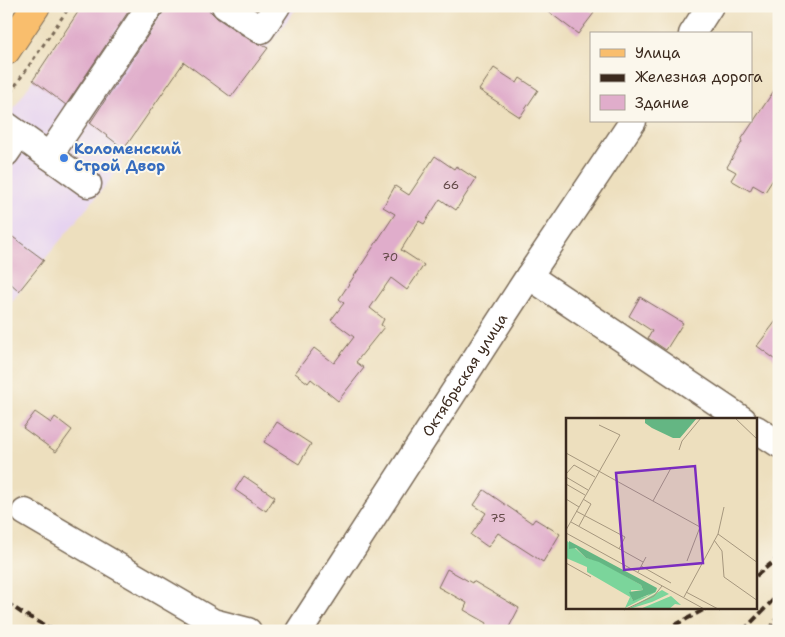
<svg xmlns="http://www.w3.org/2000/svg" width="785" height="637" viewBox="0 0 785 637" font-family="'Shantell Sans',sans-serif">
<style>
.built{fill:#e6d3f0}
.building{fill:#e0adcb}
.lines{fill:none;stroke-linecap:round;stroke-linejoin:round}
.minor-casing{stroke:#796956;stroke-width:29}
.major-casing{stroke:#796956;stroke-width:30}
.path{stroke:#796956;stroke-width:3;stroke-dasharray:4 4;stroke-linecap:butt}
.minor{stroke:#fff;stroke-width:26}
.major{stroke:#f9be6d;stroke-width:28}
.rail{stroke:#3b2a1e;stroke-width:4;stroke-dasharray:8 4;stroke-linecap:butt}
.shop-dot{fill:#3f7fe0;stroke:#fbf7ec;stroke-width:2}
.labels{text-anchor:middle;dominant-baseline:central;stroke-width:4;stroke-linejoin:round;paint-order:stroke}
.number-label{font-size:12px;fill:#644b49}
.shop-label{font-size:15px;font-weight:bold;fill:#366cbe;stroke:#fbf7ec;text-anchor:start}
.street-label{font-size:15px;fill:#3b2a1e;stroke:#fbf7ec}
.inset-road{fill:none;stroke:#a6977e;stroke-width:1}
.view{fill:#7b2cbf;fill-opacity:0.15;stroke:#7b2cbf;stroke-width:2.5}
.inset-edge{fill:none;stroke:#3b2a1e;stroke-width:2.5}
</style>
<rect width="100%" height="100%" fill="#fbf7ec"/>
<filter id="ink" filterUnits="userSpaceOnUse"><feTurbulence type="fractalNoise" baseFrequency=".02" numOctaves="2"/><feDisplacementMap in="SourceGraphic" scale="10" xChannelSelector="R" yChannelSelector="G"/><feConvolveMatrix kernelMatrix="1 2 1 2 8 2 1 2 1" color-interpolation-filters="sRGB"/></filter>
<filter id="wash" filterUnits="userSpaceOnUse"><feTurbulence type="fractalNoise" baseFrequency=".0096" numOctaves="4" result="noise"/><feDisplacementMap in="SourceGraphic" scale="20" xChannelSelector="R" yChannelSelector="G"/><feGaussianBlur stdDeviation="1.12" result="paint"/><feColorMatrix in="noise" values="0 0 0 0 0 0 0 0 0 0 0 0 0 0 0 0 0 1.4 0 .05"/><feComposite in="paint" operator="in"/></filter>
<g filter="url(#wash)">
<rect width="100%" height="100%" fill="#eddfbe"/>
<path class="built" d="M 82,6 L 298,6 L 231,97 L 184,62 L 124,149 L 121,167 L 44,260 L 6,309 L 6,120 Z"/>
<g id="blocks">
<path class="building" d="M 82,6 L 132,6 L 66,105 L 33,80 Z
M 165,6 L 203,6 L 211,12 L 217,18 L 253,42 L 262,45 L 268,48 L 231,97 L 184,62 L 124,149 L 90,123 L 162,14 Z
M 541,6 L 585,6 L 594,13 L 578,34 Z
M 494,68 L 517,83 L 520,78 L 538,90 L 520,117 L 479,90 Z
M 779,83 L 779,170 L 765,192 L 753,185 L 750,191 L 731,180 L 736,172 L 727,167 L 742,142 L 741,140 Z
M 435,156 L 454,169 L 456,166 L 476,179 L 456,210 L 440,199 L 424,224 L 419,221 L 401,250 L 424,265 L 407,290 L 391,278 L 370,308 L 384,319 L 381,325 L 384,327 L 356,362 L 364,368 L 338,401 L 311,379 L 308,383 L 295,373 L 314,348 L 334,363 L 354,337 L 331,320 L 344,303 L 339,299 L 395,214 L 383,207 L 395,186 L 409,195 Z
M 6,232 L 44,260 L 19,291 L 6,279 Z
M 640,297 L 683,323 L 666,350 L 648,338 L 652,331 L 629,316 Z
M 779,317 L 779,362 L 757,346 Z
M 35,412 L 51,423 L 55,417 L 72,430 L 56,452 L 23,428 Z
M 277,422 L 311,444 L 299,464 L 264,442 Z
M 244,476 L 275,497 L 266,511 L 235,490 Z
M 484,490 L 532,523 L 535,519 L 560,534 L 543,562 L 498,533 L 488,547 L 471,535 L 486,513 L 474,505 Z
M 447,569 L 472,583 L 473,581 L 519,608 L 507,631 L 484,631 L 487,623 L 464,610 L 467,603 L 438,587 Z"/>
</g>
</g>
<g filter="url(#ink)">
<use href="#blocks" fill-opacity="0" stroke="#796956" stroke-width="1"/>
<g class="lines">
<g class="minor-casing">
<g id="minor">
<path d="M 225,6 L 261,30 L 277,6"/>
<path d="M 692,34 L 710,6"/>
<path d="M 6,125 L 88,184"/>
<path d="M 6,153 L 19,134"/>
<path d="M 49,156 L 150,6"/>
<path d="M 529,276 L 743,420"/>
<path d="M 756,429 L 779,444"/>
<path d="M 25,512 L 213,622 L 248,631"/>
<path id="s1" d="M 299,631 L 529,276 L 633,121"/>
</g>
</g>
<g class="major-casing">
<path id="major" d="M 6,51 L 36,6"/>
</g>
<path class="path" d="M 6,99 L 70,6"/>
<use href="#minor" class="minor"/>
<use href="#major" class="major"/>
<path class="rail" d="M 756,576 L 779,557
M 6,602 L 22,613 L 55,631
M 664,631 L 707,608
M 743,631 L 779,594
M 769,631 L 779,615"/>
</g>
</g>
<circle class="shop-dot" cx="64" cy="158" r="5"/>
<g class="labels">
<g class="number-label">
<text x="451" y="185">66</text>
<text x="390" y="257">70</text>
<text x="498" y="518">75</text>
</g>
<g class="shop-label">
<text x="74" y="149">Коломенский<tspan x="74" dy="17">Строй Двор</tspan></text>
</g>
<g class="street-label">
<text stroke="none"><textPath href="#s1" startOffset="305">Октябрьская улица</textPath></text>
</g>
</g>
<g transform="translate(566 418)">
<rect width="191" height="191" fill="#eddfbe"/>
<path d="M 0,122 L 20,140 L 33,143 L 75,167 L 77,172 L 65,172 L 66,182 L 81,178 L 91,170 L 90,174 L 59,190 L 64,179 L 21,154 L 21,149 L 0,140 ZM 96,172 L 103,176 L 86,184 L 60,192 ZM 105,178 L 115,187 L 109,186 L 103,191 L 74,191 Z" fill="#7bd59b"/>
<path d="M 79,0 L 131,0 L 114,20 L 107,20 L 86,10 L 79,5 ZM 3,123 L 91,170 L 89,174 L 67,183 L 63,174 L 77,172 L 75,167 L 33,144 L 20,140 L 10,130 L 3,131 Z" fill="#64b683"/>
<path class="inset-road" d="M 169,0 L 192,22M 113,32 L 116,23 L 135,0M 0,35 L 134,109 L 121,143M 0,56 L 8,47 L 29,59M 0,59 L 22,72M 0,66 L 19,77M 0,81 L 13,89M 87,83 L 105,50M 10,93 L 59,119 L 53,131M 5,104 L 77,144M 13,108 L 25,86 L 17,81M 0,112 L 54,17 L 33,7M 0,115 L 140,192M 152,116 L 192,145M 148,122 L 156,133 L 158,159 L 192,183M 0,145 L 25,159M 75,148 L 105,165M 72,154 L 80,139M 120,174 L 154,192M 118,179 L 152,116 L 158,89M 58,192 L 88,178 L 96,168"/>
<path class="view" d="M 129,48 L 137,145 L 58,152 L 50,55 Z"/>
<rect width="191" height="191" class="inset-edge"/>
</g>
<rect width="785" height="637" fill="none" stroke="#fbf7ec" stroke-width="25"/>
<rect x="590" y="32" width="162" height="90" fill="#fbf7ec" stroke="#aea59a"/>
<rect x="600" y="49" width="25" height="8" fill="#f9be6d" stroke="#aea59a"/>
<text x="635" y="58" font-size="15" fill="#3b2a1e">Улица</text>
<rect x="600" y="74" width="25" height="8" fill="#3b2a1e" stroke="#aea59a"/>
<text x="635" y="82" font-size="15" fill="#3b2a1e">Железная дорога</text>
<rect x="600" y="95" width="25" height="15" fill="#e0adcb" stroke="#aea59a"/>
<text x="635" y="108" font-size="15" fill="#3b2a1e">Здание</text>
</svg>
